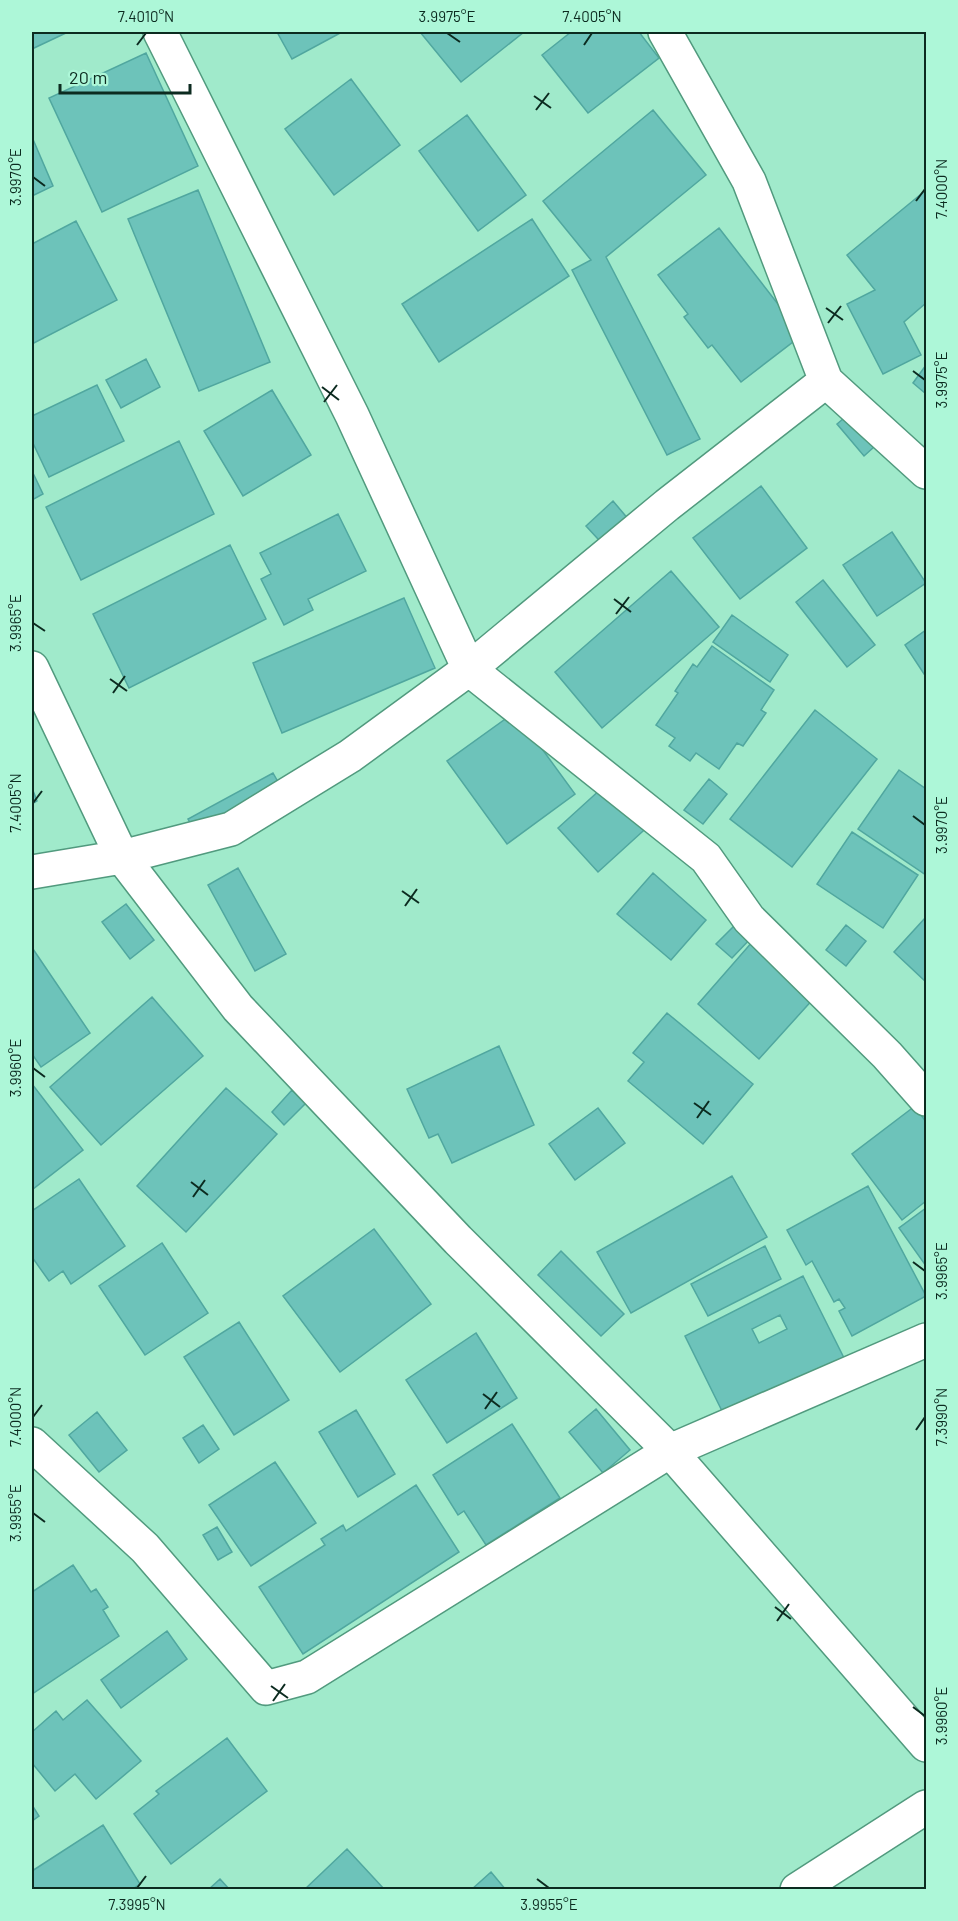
<svg xmlns="http://www.w3.org/2000/svg" width="958" height="1921" viewBox="0 0 958 1921" font-family="Barlow,sans-serif">
<style>
.building{fill:#6dc3ba;stroke:#50a79f;stroke-width:1.5;fill-rule:evenodd}
.lines{fill:none;stroke-linecap:round;stroke-linejoin:round}
.minor-casing{stroke:#519a7e;stroke-width:36}
.minor{stroke:#fff;stroke-width:33}
.ticks{fill:none;stroke:#0c2b20;stroke-width:2}
.neatline{fill:none;stroke:#0c2b20;stroke-width:2}
.ticks-label{font-size:15px;text-anchor:middle;fill:#0c2b20}
</style>
<rect width="100%" height="100%" fill="#a0eacb"/>
<path class="building" d="M 32,32 L 68,32 L 32,49 Z
M 277,32 L 342,32 L 292,59 Z
M 420,32 L 524,32 L 461,82 Z
M 571,32 L 639,32 L 659,58 L 588,113 L 542,55 Z
M 146,53 L 198,166 L 102,212 L 49,98 Z
M 351,79 L 400,145 L 334,195 L 285,129 Z
M 653,110 L 706,175 L 606,257 L 700,439 L 667,455 L 572,270 L 591,260 L 543,201 Z
M 467,115 L 526,195 L 478,231 L 419,151 Z
M 32,137 L 53,186 L 32,196 Z
M 198,190 L 270,362 L 199,391 L 128,219 Z
M 926,190 L 926,303 L 904,322 L 921,355 L 883,374 L 847,304 L 875,290 L 847,255 Z
M 532,219 L 569,276 L 439,362 L 402,304 Z
M 76,221 L 117,300 L 32,344 L 32,244 Z
M 719,228 L 802,335 L 741,382 L 712,345 L 708,348 L 684,317 L 688,314 L 658,275 Z
M 146,359 L 160,387 L 121,408 L 106,380 Z
M 926,365 L 926,394 L 913,383 Z
M 97,385 L 124,441 L 49,477 L 32,441 L 32,416 Z
M 272,390 L 311,455 L 243,496 L 204,431 Z
M 857,407 L 884,438 L 864,456 L 837,424 Z
M 179,441 L 214,514 L 81,580 L 46,507 Z
M 32,471 L 43,494 L 32,500 Z
M 761,486 L 807,548 L 740,599 L 693,538 Z
M 613,501 L 635,527 L 609,551 L 586,526 Z
M 338,514 L 366,571 L 308,599 L 313,610 L 284,625 L 261,579 L 271,574 L 260,553 Z
M 892,532 L 926,583 L 877,616 L 843,565 Z
M 230,545 L 266,619 L 129,688 L 93,614 Z
M 671,571 L 719,627 L 602,728 L 555,672 Z
M 823,580 L 875,645 L 847,667 L 796,602 Z
M 404,598 L 435,668 L 282,733 L 253,663 Z
M 732,615 L 788,655 L 770,682 L 713,642 Z
M 926,630 L 926,677 L 905,645 Z
M 712,646 L 774,690 L 761,710 L 766,713 L 743,746 L 737,743 L 719,769 L 696,753 L 690,761 L 669,746 L 675,738 L 656,725 L 678,693 L 675,691 L 693,664 L 697,667 Z
M 815,710 L 877,759 L 792,867 L 730,819 Z
M 515,712 L 575,794 L 507,844 L 447,761 Z
M 899,770 L 926,789 L 926,875 L 858,829 Z
M 273,773 L 286,796 L 201,842 L 188,819 Z
M 613,778 L 653,822 L 598,872 L 558,828 Z
M 709,779 L 727,794 L 703,824 L 684,810 Z
M 32,788 L 37,801 L 32,804 Z
M 852,832 L 918,875 L 883,928 L 817,884 Z
M 238,868 L 286,954 L 255,971 L 208,885 Z
M 653,873 L 706,920 L 671,960 L 617,914 Z
M 126,904 L 154,940 L 130,959 L 102,922 Z
M 926,917 L 926,982 L 894,952 Z
M 737,923 L 752,937 L 732,958 L 716,944 Z
M 846,925 L 866,941 L 846,966 L 826,950 Z
M 753,941 L 815,997 L 759,1059 L 698,1004 Z
M 33,949 L 90,1033 L 41,1067 L 32,1054 Z
M 152,997 L 203,1056 L 101,1145 L 50,1087 Z
M 667,1013 L 753,1084 L 703,1144 L 628,1081 L 644,1062 L 633,1053 Z
M 499,1046 L 534,1125 L 452,1163 L 438,1134 L 429,1138 L 407,1089 Z
M 32,1084 L 83,1150 L 33,1189 L 32,1187 Z
M 226,1088 L 277,1134 L 186,1232 L 137,1186 Z
M 292,1090 L 306,1103 L 284,1125 L 272,1112 Z
M 915,1106 L 926,1122 L 926,1201 L 902,1220 L 852,1154 Z
M 598,1108 L 625,1143 L 575,1180 L 549,1144 Z
M 732,1176 L 767,1237 L 631,1313 L 597,1252 Z
M 79,1179 L 125,1246 L 71,1284 L 63,1271 L 49,1281 L 32,1257 L 32,1211 Z
M 868,1186 L 926,1296 L 852,1336 L 839,1311 L 845,1308 L 839,1299 L 834,1302 L 812,1261 L 806,1265 L 787,1230 Z
M 926,1208 L 926,1266 L 899,1228 Z
M 374,1229 L 431,1304 L 340,1372 L 283,1296 Z
M 162,1243 L 208,1313 L 145,1355 L 99,1286 Z
M 765,1246 L 781,1279 L 708,1316 L 691,1284 Z
M 561,1251 L 624,1314 L 601,1336 L 538,1275 Z
M 803,1276 L 844,1358 L 725,1417 L 685,1336 ZM 780,1315 L 787,1329 L 759,1343 L 752,1329 Z
M 239,1322 L 289,1400 L 234,1435 L 184,1357 Z
M 476,1333 L 517,1398 L 447,1443 L 406,1380 Z
M 596,1409 L 630,1450 L 603,1473 L 569,1432 Z
M 356,1410 L 395,1474 L 358,1497 L 319,1432 Z
M 97,1412 L 127,1450 L 99,1472 L 69,1435 Z
M 512,1424 L 560,1498 L 486,1545 L 464,1511 L 458,1515 L 433,1475 Z
M 203,1425 L 219,1449 L 199,1463 L 183,1438 Z
M 275,1462 L 316,1523 L 251,1566 L 209,1505 Z
M 416,1485 L 459,1552 L 303,1654 L 259,1587 L 325,1545 L 321,1539 L 343,1525 L 346,1531 Z
M 217,1527 L 232,1552 L 218,1560 L 203,1535 Z
M 73,1565 L 91,1592 L 96,1589 L 108,1607 L 103,1610 L 119,1636 L 32,1694 L 32,1592 Z
M 167,1631 L 187,1659 L 121,1708 L 101,1680 Z
M 87,1700 L 141,1761 L 96,1799 L 75,1774 L 55,1791 L 32,1763 L 32,1732 L 56,1711 L 63,1720 Z
M 227,1738 L 267,1791 L 171,1864 L 134,1814 L 159,1794 L 156,1791 Z
M 32,1805 L 39,1816 L 32,1821 Z
M 103,1825 L 140,1884 L 131,1890 L 32,1890 L 32,1871 Z
M 347,1849 L 385,1890 L 304,1890 Z
M 491,1872 L 506,1890 L 471,1890 Z
M 220,1879 L 230,1890 L 208,1890 Z"/>
<g class="lines">
<g class="minor-casing">
<path id="minor" d="M 160,32 L 352,415 L 469,669 L 706,858 L 749,919 L 887,1055 L 926,1099
M 665,32 L 749,181 L 826,381 L 926,472
M 32,668 L 122,857 L 238,1008 L 458,1240 L 670,1451 L 926,1745
M 32,872 L 122,857 L 231,829 L 350,756 L 469,669 L 667,505 L 826,381
M 32,1444 L 145,1548 L 266,1688 L 307,1677 L 670,1451 L 926,1340
M 797,1890 L 926,1807"/>
</g>
<use href="#minor" class="minor"/>
</g>
<path class="ticks" d="M 447,33 L 460,42M 137,45 L 146,33M 584,45 L 592,33M 534,96 L 551,108M 536,110 L 549,93M 33,177 L 45,186M 916,201 L 925,189M 826,308 L 843,320M 828,323 L 841,306M 913,371 L 925,380M 322,387 L 339,400M 324,402 L 337,385M 614,599 L 631,612M 616,614 L 629,597M 33,623 L 45,631M 110,679 L 127,691M 113,693 L 125,676M 33,803 L 42,791M 913,816 L 925,825M 402,891 L 419,903M 405,906 L 417,889M 33,1068 L 45,1077M 694,1103 L 711,1115M 697,1118 L 709,1101M 191,1182 L 208,1195M 193,1197 L 205,1180M 913,1262 L 925,1271M 483,1394 L 500,1407M 485,1409 L 497,1392M 33,1417 L 42,1405M 916,1430 L 925,1417M 33,1513 L 45,1522M 775,1607 L 791,1619M 777,1621 L 789,1604M 271,1686 L 288,1698M 273,1701 L 285,1684M 913,1707 L 925,1716M 537,1879 L 549,1888M 137,1888 L 146,1876"/>
<rect width="958" height="1921" fill="none" stroke="#adf7d8" stroke-width="66"/>
<path d="M60 84v9h130v-9" fill="none" stroke="#0c2b20" stroke-width="3"/>
<text x="69" y="84" font-size="18" fill="#0c2b20" stroke="#adf7d8" stroke-width="4.5" paint-order="stroke">20 m</text>
<rect x="33" y="33" width="892" height="1855" class="neatline"/>
<g class="ticks-label">
<text x="146" y="22">7.4010°N</text>
<text x="447" y="22">3.9975°E</text>
<text x="592" y="22">7.4005°N</text>
<text transform="translate(16 177) rotate(-90)" y="5">3.9970°E</text>
<text transform="translate(942 189) rotate(-90)" y="5">7.4000°N</text>
<text transform="translate(942 380) rotate(-90)" y="5">3.9975°E</text>
<text transform="translate(16 623) rotate(-90)" y="5">3.9965°E</text>
<text transform="translate(16 803) rotate(-90)" y="5">7.4005°N</text>
<text transform="translate(942 825) rotate(-90)" y="5">3.9970°E</text>
<text transform="translate(16 1068) rotate(-90)" y="5">3.9960°E</text>
<text transform="translate(942 1271) rotate(-90)" y="5">3.9965°E</text>
<text transform="translate(16 1417) rotate(-90)" y="5">7.4000°N</text>
<text transform="translate(942 1417) rotate(-90)" y="5">7.3990°N</text>
<text transform="translate(16 1513) rotate(-90)" y="5">3.9955°E</text>
<text transform="translate(942 1716) rotate(-90)" y="5">3.9960°E</text>
<text x="137" y="1910">7.3995°N</text>
<text x="549" y="1910">3.9955°E</text>
</g>
</svg>
